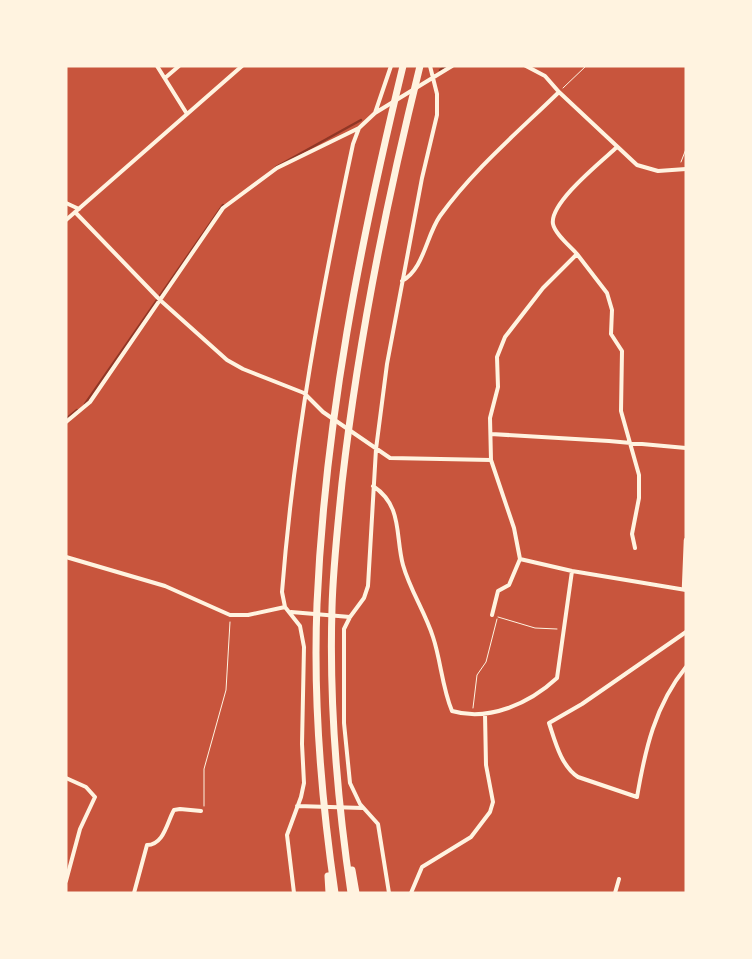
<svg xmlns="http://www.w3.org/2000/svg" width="752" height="959" viewBox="0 0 752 959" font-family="'Golos Text',sans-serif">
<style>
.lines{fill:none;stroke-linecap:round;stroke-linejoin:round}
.stream{stroke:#8f3625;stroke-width:2.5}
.path{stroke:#fff3e0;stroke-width:1}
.minor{stroke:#fff3e0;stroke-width:4}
.tertiary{stroke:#fff3e0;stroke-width:4.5}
.motorway{stroke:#fff3e0;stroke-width:7}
</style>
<rect width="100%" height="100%" fill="#c8553d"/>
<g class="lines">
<path class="stream" d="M 440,70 L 446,66
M 276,167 L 361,120
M 85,404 L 223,205
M 66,419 L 77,410"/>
<path class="path" d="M 563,88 L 586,66
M 681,162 L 686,149
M 498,617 L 535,628 L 557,629
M 473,708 L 477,675 L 486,662 L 497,619
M 204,806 L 204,769 L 226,690 L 230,622"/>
<path class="minor" d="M 157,66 L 187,114
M 526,66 L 545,76 L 559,92 L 637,165 L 658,171 L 686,169
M 165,78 L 179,66
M 375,113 L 452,66
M 617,147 C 602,161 549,203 553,224 C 555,234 570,246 577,254 L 543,288 L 505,337 L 497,357 L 498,387 L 490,418 L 491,460 L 514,528 L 520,559 L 572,571 L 686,590
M 66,203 L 79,209
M 75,212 L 160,300 L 227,360 L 243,369 L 304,393 L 323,412 L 390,458 L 491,460
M 66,220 L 242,66
M 577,254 L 607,293 L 612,310 L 611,334 L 622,351 L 621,411 L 639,475 L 639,498 L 632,534 L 635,548
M 402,281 C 424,269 426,236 440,216 C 473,170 518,132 559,92
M 66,422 L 90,402 L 223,208 L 277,168 L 359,128
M 491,434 L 609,441 L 686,448
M 373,486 C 403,506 395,535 403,565 C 410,590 425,612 433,637 C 441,661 442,687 452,711 C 489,722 530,703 557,678 L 572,571
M 66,557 L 165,586 L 230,615 L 248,615 L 285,607
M 291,612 L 350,617
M 492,615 L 498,591 L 509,585 L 520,559
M 686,632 L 582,704 L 549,723 C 555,741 561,766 578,777 L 637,797 C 645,750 655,705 686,667
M 66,778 L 86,787 L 95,797 L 80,829 L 66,881
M 297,806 L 363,808
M 134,893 L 147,845 C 164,845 167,822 174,810 L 180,809 L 201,811
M 294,893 L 287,835 L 301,797 L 304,783 L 302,744 L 304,647 L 300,626 L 285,607 L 282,592 C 294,439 321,294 353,144 L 359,128 L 375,113 L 391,66
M 389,893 L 378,824 L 360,804 L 350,783 L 344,723 L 344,629 L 350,617 L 364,598 L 368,586 L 376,449 L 387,364 L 422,178 L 437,115 L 437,94 L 430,66
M 411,893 L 422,867 L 471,837 L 490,812 L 493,802 L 486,765 L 485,714
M 615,893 L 619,879"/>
<path class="tertiary" d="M 684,589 L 686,540"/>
<path class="motorway" d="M 352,870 L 356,893
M 328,876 L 329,893
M 335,893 C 321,797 313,701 317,604 C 325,421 360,243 403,66
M 351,893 C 337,798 329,704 332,608 C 333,567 338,524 342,483 C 358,342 386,203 420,66"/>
</g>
<rect width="752" height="959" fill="none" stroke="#fff3e0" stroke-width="135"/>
</svg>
